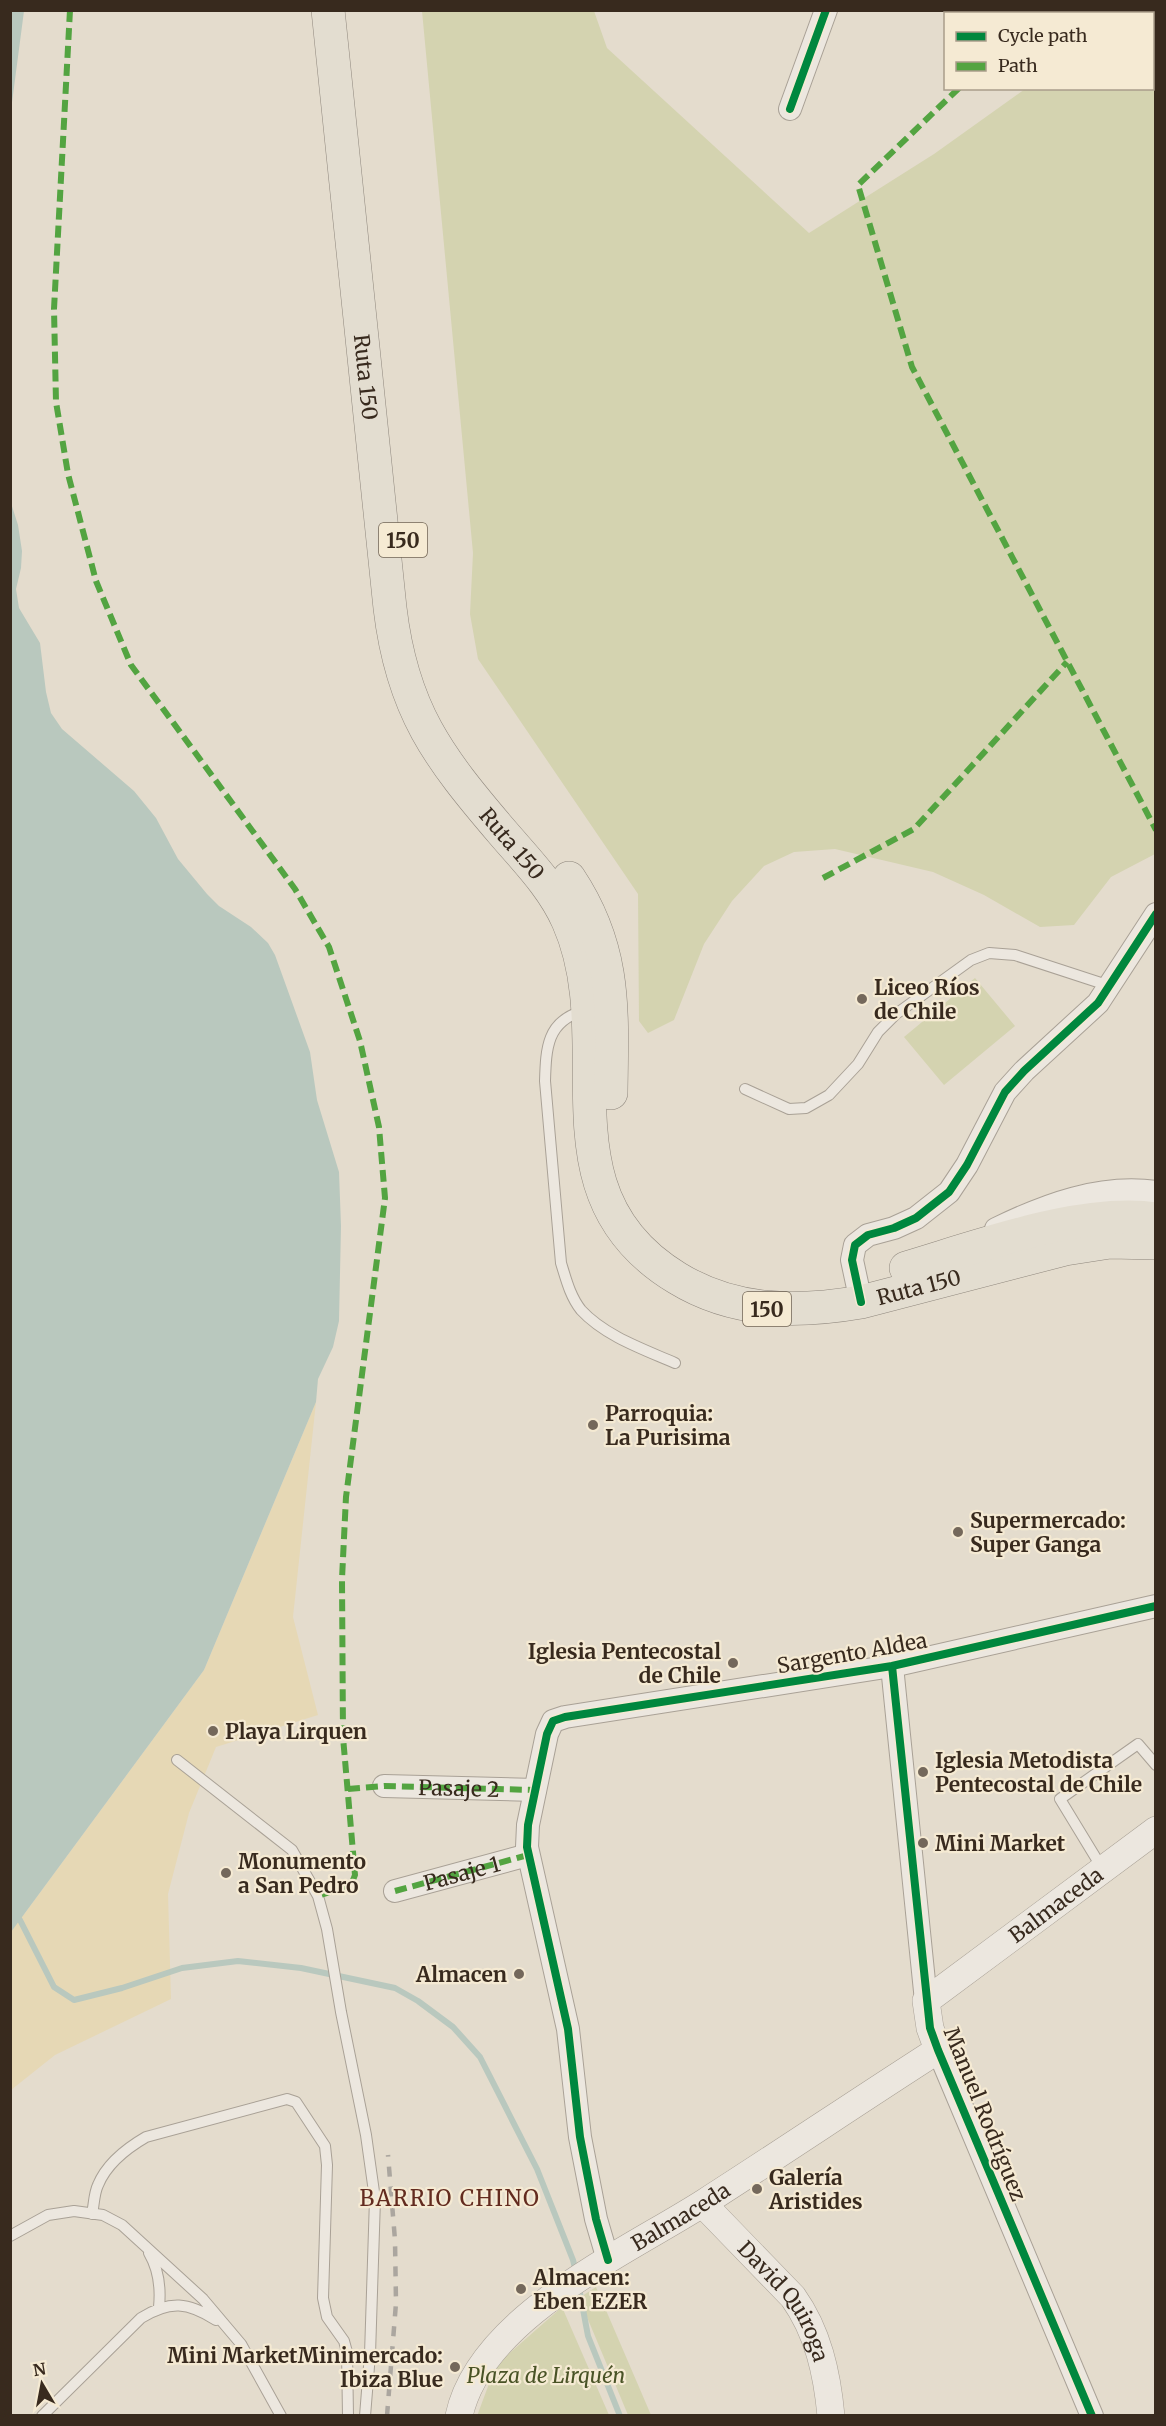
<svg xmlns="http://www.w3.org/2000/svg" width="1166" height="2426" viewBox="0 0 1166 2426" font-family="Merriweather,serif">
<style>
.green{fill:#d4d3b0}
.sand{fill:#e6d8b5}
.water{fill:#b9c8be}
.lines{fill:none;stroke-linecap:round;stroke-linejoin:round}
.stream{stroke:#b9c8be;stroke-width:6}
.service-casing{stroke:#a9a196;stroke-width:12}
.minor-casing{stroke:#a9a196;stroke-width:24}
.tertiary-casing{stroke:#a9a196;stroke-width:28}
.primary-casing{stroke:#8f877d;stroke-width:34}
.service{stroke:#ece7df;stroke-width:10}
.minor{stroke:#ece7df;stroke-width:22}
.tertiary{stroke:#ece7df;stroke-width:27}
.primary{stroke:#e3ddd0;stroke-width:33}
.rail{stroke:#aba69f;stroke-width:4.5;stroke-dasharray:10 10;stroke-linecap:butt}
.quiet{stroke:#53a441;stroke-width:6;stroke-dasharray:12 6;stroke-linecap:butt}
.cycleway-casing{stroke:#f5ead3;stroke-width:11}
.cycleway{stroke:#00873e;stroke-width:8}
.poi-dot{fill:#74685b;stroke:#f5ead3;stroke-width:2}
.labels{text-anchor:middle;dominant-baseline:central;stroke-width:4.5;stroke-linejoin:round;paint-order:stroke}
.shield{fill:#f5ead3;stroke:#716454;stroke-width:1.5}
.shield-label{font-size:20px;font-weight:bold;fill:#382a1e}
.street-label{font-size:21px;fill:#382a1e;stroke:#f5ead3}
.poi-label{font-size:21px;font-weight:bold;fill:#382a1e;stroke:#f5ead3;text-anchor:start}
.park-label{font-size:21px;font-style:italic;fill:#495326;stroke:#f5ead3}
.neighbourhood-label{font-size:22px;letter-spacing:1.5px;fill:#632b1f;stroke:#f5ead3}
</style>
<rect width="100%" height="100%" fill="#e4dccd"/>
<path class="green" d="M 422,11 L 594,11 L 607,48 L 809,233 L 934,154 L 1025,89 L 1152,88 L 1152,14 L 1129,13 L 1133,11 L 1155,11 L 1155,854 L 1111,877 L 1074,925 L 1040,927 L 984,895 L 933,872 L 835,849 L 794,852 L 764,866 L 732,901 L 704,944 L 674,1020 L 648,1033 L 639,1021 L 638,894 L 478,659 L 470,614 L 473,553 Z
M 975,978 L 1015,1026 L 944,1085 L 904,1037 Z
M 596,2287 L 651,2415 L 628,2415 L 579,2298 Z
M 562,2307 L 609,2415 L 477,2416 L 496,2365 Z"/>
<path class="sand" d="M 316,1402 L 293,1617 L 318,1715 L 216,1747 L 189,1813 L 168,1894 L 171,1999 L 55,2055 L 11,2090 L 11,1926 L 25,1913 L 204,1670 Z"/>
<path class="water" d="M 11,10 L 24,11 L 11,110 L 10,11 Z
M 10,500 L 18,525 L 22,551 L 21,568 L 16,589 L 19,608 L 40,643 L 46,692 L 51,713 L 62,729 L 134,791 L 156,818 L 178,859 L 207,894 L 219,906 L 251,927 L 268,943 L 275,955 L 310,1052 L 317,1100 L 339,1172 L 341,1226 L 339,1321 L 333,1347 L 318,1379 L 316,1402 L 204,1670 L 11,1932 Z"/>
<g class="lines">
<path class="stream" d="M 20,1920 L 54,1987 L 74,2000 L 122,1988 L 182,1968 L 238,1961 L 301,1968 L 395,1988 L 418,2001 L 453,2027 L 480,2057 L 537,2169 L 573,2260 L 576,2272
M 579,2288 L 588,2336 L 620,2416"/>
<g class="service-casing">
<path id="service" d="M 583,1011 C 547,1021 546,1048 545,1081 L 561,1263 C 566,1279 570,1296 581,1310 C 605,1336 643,1349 675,1363
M 745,1089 L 789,1109 L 806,1108 L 829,1095 L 858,1064 L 878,1032 L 896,1014 L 971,960 L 989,953 L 1015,955 L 1110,986
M 177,1760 L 292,1850 L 318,1896 L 327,1929 L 341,2012 L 366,2135 L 375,2199 L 370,2354 L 365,2416
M 1102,1868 L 1060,1799 L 1138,1744 L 1156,1765
M 92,2214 C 94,2205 94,2193 98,2185 C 107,2163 127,2148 146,2137 L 287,2099 L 296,2102 L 325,2146 L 327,2165 L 323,2298 L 327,2317 L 344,2341 L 347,2352 L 348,2416
M 10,2236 L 48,2215 L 74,2211 L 103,2215 L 122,2225 L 203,2299 L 241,2344 L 281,2416
M 149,2253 C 159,2270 161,2287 159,2307
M 42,2416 L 141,2318 C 170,2300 188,2302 216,2320"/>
</g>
<g class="minor-casing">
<g id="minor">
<path d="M 790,109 L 826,10"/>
<path d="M 996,1229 C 1045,1205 1100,1184 1156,1192"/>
<path d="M 861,1302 L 852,1260 L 855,1245 L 868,1235 L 894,1228 L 916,1218 L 949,1192 L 967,1165 L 1005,1092 L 1024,1071 L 1098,1003 L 1156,914"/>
<path d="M 892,1666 L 926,2001"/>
<path d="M 384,1786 L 535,1790"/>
<path id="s1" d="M 395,1891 L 528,1855"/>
<path d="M 938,2050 L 1092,2416"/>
<path d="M 608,2260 L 596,2219 L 580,2137 L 568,2029 L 527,1847 L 528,1825 L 547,1734 L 553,1721 L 565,1717 L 892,1666 L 1156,1606"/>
</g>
</g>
<g class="tertiary-casing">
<g id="tertiary">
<path id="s2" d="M 703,2204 L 793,2297 C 818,2332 827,2373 831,2416"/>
<path id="s3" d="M 459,2416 C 480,2317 627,2252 705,2202 C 783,2152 860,2100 938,2050 L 930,2028 L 926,2001 L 1156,1830"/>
</g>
</g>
<g class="primary-casing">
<g id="primary">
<path id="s4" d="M 328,10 L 390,608 C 402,710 438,757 503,833 C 527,861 553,887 568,921 C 623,1044 535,1192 677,1278 C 734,1313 797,1313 861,1302 L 1065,1249 L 1110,1242 L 1156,1243"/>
<path d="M 569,878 C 617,950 612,1010 611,1093"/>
<path d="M 906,1268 C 977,1247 1082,1208 1156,1219"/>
</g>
</g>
<use href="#service" class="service"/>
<use href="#minor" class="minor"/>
<use href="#tertiary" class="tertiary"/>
<use href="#primary" class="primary"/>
<path class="rail" d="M 387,2416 L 396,2303 L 395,2240 L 388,2155"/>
<g class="quiet">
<path d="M 70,10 L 54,309 L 56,402 L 68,474 L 96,581 L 131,665 L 295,889 L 329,947 L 360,1041 L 379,1127 L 385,1198 L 346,1497 L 342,1579 L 343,1737 L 355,1875 L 351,1885 L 318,1896"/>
<path d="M 989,10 L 989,14"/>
<path d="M 1019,10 L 1023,14"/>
<path d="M 1081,14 L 1084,10"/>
<path d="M 959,88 L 858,185 L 912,367 L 1156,830"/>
<path d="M 823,878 L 914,829 L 1067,662"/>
<path id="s5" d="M 348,1789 L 384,1786 L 535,1790"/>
<path d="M 395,1891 L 528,1855"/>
</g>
<g class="cycleway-casing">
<path id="cycleway" d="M 790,109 L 826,10
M 861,1302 L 852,1260 L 855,1245 L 868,1235 L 894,1228 L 916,1218 L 949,1192 L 967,1165 L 1005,1092 L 1024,1071 L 1098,1003 L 1156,914
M 892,1666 L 930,2028 L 938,2050 L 1092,2416
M 608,2260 L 596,2219 L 580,2137 L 568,2029 L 527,1847 L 528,1825 L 547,1734 L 553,1721 L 565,1717 L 892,1666 L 1156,1606"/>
</g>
<use href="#cycleway" class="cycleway"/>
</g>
<g class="poi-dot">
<circle cx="862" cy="999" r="6"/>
<circle cx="593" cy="1425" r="6"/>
<circle cx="958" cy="1532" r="6"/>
<circle cx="733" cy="1663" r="6"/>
<circle cx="213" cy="1731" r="6"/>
<circle cx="923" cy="1772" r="6"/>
<circle cx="923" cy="1843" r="6"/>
<circle cx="226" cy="1873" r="6"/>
<circle cx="519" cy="1974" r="6"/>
<circle cx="757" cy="2189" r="6"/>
<circle cx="521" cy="2289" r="6"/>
<circle cx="455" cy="2367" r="6"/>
</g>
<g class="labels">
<g class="shield">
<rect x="379" y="523" width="48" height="34" rx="4.5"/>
<rect x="743" y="1292" width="48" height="34" rx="4.5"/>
</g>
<g class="shield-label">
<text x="403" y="540">150</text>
<text x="767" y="1309">150</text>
</g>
<g class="street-label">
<text stroke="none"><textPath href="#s4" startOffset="369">Ruta 150</textPath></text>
<text stroke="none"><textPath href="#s4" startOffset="872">Ruta 150</textPath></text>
<text stroke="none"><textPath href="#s4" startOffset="1608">Ruta 150</textPath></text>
<text transform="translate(852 1653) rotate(-10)">Sargento Aldea</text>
<text stroke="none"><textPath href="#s5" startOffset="111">Pasaje 2</textPath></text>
<text stroke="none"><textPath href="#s1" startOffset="69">Pasaje 1</textPath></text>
<text stroke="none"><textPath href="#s3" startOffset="825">Balmaceda</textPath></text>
<text transform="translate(985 2114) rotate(68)">Manuel Rodríguez</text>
<text stroke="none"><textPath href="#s3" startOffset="306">Balmaceda</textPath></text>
<text stroke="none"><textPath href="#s2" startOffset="128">David Quiroga</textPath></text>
</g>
<g class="poi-label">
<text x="874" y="987">Liceo Ríos<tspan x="874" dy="24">de Chile</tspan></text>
<text x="605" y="1413">Parroquia:<tspan x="605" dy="24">La Purisima</tspan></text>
<text x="970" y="1520">Supermercado:<tspan x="970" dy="24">Super Ganga</tspan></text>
<text x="721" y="1651" text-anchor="end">Iglesia Pentecostal<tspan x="721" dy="24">de Chile</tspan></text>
<text x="225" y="1731">Playa Lirquen</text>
<text x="935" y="1760">Iglesia Metodista<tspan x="935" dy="24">Pentecostal de Chile</tspan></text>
<text x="935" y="1843">Mini Market</text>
<text x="238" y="1861">Monumento<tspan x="238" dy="24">a San Pedro</tspan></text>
<text x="507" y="1974" text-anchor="end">Almacen</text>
<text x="769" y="2177">Galería<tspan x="769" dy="24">Aristides</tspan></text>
<text x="533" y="2277">Almacen:<tspan x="533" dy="24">Eben EZER</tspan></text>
<text x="443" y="2355" text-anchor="end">Mini MarketMinimercado:<tspan x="443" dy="24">Ibiza Blue</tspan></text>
</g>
<g class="park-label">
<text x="546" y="2375">Plaza de Lirquén</text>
</g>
<g class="neighbourhood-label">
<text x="450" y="2198">BARRIO CHINO</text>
</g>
</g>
<rect width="1166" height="2426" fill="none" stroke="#382a1e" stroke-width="24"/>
<rect x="944" y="12" width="210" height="78" fill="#f5ead3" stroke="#a99d8b" stroke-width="1.5"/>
<rect x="956" y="32" width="30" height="9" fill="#00873e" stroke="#a99d8b" stroke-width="1.5"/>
<text x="998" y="42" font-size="18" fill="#382a1e">Cycle path</text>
<rect x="956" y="62" width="30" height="9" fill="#53a441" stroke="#a99d8b" stroke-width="1.5"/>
<text x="998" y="72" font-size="18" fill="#382a1e">Path</text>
<g transform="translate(42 2384) rotate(350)" stroke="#f5ead3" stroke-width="4.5" paint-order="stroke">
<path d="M0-4.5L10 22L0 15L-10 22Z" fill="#382a1e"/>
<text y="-9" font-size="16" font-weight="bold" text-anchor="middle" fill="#382a1e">N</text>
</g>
</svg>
